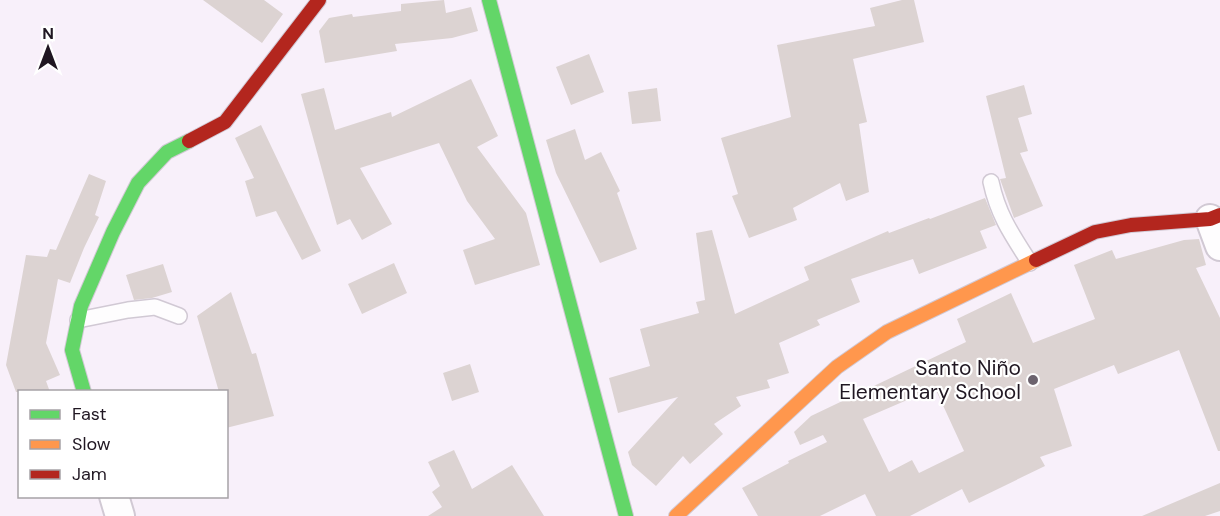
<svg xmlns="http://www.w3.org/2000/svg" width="1220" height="516" viewBox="0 0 1220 516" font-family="'DM Sans',sans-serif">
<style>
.building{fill:#dcd3d2;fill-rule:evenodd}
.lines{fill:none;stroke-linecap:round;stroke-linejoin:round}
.lane-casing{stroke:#d1c9d4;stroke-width:18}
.street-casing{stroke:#d1c9d4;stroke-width:32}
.fast-casing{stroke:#d1c9d4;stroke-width:16}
.slow-casing{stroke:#d1c9d4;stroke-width:16}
.jam-casing{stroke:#d1c9d4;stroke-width:16}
.lane{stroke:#fefdfe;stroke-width:15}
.street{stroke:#fefdfe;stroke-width:28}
.fast{stroke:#63d668;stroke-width:14}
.slow{stroke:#ff974d;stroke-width:14}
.jam{stroke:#b3261e;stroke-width:14}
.poi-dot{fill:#6c636e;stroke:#fff;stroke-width:2}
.labels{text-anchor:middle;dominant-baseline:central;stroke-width:4.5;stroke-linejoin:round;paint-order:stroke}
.poi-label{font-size:21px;fill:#201722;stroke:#fff;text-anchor:end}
</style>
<rect width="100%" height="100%" fill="#f8f0fa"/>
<path class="building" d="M 203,0 L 264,0 L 283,14 L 262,43 Z
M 444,0 L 446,13 L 471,7 L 478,31 L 452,38 L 395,44 L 397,51 L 325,63 L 319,31 L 329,18 L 352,14 L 353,17 L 401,11 L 401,4 Z
M 902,0 L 914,0 L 924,42 L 853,59 L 867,122 L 859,124 L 869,192 L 846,201 L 840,183 L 793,208 L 797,220 L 749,238 L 732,196 L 738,194 L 721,138 L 791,117 L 777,45 L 875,26 L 870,8 Z
M 589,54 L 604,92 L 571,105 L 556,67 Z
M 471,79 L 498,136 L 477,147 L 526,213 L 540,265 L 475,285 L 463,250 L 495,239 L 467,201 L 439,143 L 360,168 L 392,224 L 362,240 L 350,219 L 337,225 L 301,94 L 324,88 L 335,130 L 391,112 L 392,117 Z
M 1024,85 L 1032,114 L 1018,118 L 1028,151 L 1020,153 L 1043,206 L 1014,218 L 1000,179 L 1006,178 L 986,96 Z
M 657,88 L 661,121 L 632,124 L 628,92 Z
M 261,125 L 321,251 L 302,260 L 276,211 L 256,217 L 245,181 L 254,178 L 235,138 Z
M 575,129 L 585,160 L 601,152 L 620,191 L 617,193 L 637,249 L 600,263 L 556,173 L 546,140 Z
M 89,174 L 106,181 L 95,215 L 99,217 L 84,248 L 70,283 L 58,279 L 46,343 L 60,375 L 46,381 L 50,392 L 16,392 L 6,365 L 26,255 L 47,257 L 50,249 L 56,250 Z
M 985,198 L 996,225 L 980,231 L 987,248 L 919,274 L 913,259 L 851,279 L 860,302 L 817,320 L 820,325 L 779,343 L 789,373 L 767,380 L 770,388 L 736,397 L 741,406 L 714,424 L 723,434 L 690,464 L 683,456 L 656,486 L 632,465 L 628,452 L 678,397 L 618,413 L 609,378 L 650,366 L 640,329 L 699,313 L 696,302 L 705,300 L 696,233 L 712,230 L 735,314 L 809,280 L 804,267 L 888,231 L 889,233 L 929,218 L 930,219 Z
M 1199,239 L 1206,265 L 1196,268 L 1220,318 L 1220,451 L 1218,451 L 1179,350 L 1118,374 L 1114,365 L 1054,389 L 1072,446 L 1040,457 L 1045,466 L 969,503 L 962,489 L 910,516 L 876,516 L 865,494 L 820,516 L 758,516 L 742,488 L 789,463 L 788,461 L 827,442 L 823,435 L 800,445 L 794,432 L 811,416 L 966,342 L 957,319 L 1011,293 L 1033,343 L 1095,319 L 1074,265 L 1112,250 L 1116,259 L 1184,240 ZM 935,388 L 964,451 L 919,473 L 912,460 L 889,472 L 863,419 Z
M 394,263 L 407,293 L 362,314 L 348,284 Z
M 163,264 L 172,292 L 152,298 L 134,300 L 126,275 Z
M 231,292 L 252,354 L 256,353 L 274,416 L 226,428 L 226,392 L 219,392 L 197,316 Z
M 470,364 L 479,392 L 452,401 L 443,373 Z
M 454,450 L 472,489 L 512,465 L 544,516 L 428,516 L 442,507 L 432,492 L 440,486 L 428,462 Z
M 1220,483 L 1220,511 L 1205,516 L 1142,516 Z"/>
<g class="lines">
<g class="lane-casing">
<path id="lane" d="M 991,182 C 998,215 1012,235 1030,263
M 78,320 L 128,310 L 155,307 L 179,316"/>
</g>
<g class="street-casing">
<path id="street" d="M 1210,219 L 1220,246
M 114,496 L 120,516"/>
</g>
<g class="fast-casing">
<path id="fast" d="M 489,0 L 626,516
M 84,392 L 72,350 L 81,306 L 113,232 L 138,183 L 167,152 L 189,141"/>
</g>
<g class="slow-casing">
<path id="slow" d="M 676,516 L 837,367 L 887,332 L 1036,260"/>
</g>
<g class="jam-casing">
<path id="jam" d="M 189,141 L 225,122 L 319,0
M 1036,260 L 1095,232 L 1131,225 L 1210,219 L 1220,215"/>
</g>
<use href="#lane" class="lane"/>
<use href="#street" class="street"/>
<use href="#fast" class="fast"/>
<use href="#slow" class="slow"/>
<use href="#jam" class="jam"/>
</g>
<circle class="poi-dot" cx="1033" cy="380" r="6"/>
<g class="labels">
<g class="poi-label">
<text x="1021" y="368">Santo Niño<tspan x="1021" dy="24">Elementary School</tspan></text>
</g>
</g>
<rect x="18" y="390" width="210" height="108" fill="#ffffff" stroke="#a6a2a7" stroke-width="1.5"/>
<rect x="30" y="410" width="30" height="9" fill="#63d668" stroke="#a6a2a7" stroke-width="1.5"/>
<text x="72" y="420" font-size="18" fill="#201722">Fast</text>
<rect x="30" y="440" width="30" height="9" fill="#ff974d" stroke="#a6a2a7" stroke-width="1.5"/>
<text x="72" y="450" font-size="18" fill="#201722">Slow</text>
<rect x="30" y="470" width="30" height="9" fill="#b3261e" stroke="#a6a2a7" stroke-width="1.5"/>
<text x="72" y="480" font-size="18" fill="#201722">Jam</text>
<g transform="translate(48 48)" stroke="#ffffff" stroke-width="4.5" paint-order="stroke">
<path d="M0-4.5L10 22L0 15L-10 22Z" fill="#201722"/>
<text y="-9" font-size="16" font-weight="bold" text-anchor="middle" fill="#201722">N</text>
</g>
</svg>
